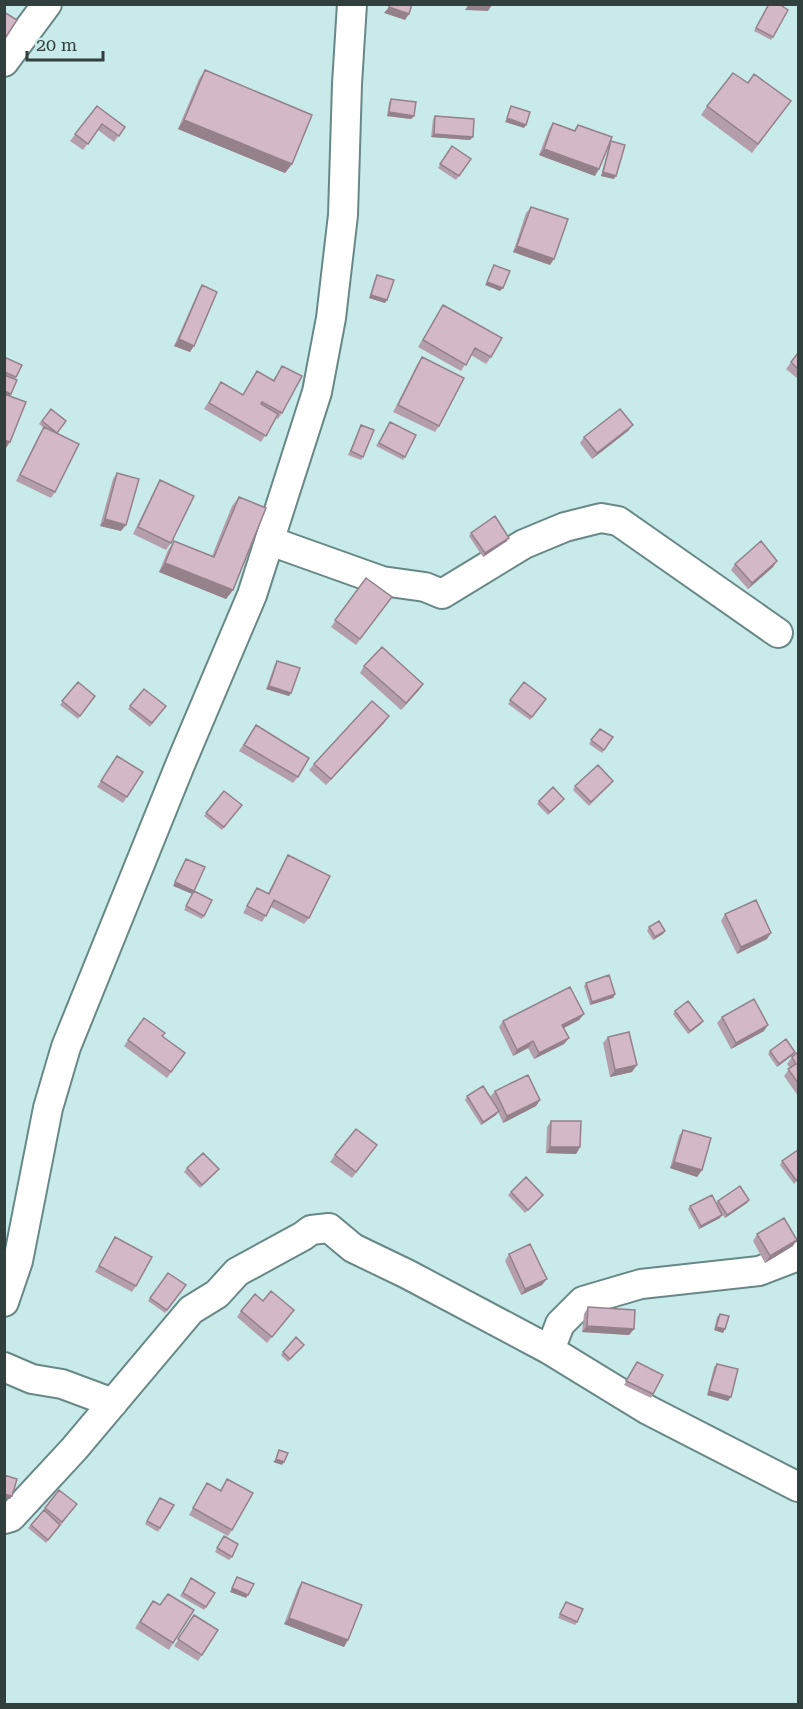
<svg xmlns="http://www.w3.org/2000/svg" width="803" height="1709" viewBox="0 0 803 1709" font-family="'Roboto Serif',serif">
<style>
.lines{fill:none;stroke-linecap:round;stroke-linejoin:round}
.street-casing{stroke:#678887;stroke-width:32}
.street{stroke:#fff;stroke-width:28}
.wall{fill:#b59eac}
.shaded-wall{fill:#94818c}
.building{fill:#d3b8c8;stroke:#94818c;stroke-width:1.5}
</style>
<rect width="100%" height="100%" fill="#c8ebea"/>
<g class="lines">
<g class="street-casing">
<path id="street" d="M 4,62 L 47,4
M 270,541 L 382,581 L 425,587 L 442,594 L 524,544 L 565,527 L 601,518 L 618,521 L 778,633
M 4,1302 L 18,1261 L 48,1108 L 66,1047 L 180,765 L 252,595 L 317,392 L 331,318 L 343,215 L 347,84 L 352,4
M 550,1350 L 560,1324 L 583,1301 L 641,1284 L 759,1271 L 798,1256
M 4,1367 L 32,1379 L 62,1384 L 113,1403
M 4,1519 L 11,1517 L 74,1449 L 191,1310 L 217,1294 L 237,1272 L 303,1236 L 311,1230 L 329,1228 L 353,1248 L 407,1274 L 550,1350 L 648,1410 L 798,1487"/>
</g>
<use href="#street" class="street"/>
</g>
<path class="wall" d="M 768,4 L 773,37 L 771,40 L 754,31 Z
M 205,70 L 292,164 L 285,173 L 178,129 L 199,79 Z
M 391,99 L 414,116 L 411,119 L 387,116 L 389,102 Z
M 97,106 L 125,127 L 114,142 L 98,130 L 83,150 L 70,141 Z
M 707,106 L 784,110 L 752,153 L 701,115 Z
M 435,116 L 470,140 L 431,137 L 433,119 Z
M 553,123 L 574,130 L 578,125 L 595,176 L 539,155 L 549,129 Z
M 611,141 L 614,179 L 601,176 L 609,145 Z
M 452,146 L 471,159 L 456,180 L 438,168 Z
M 531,207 L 550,265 L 513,252 L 526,213 Z
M 377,275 L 387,300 L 385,303 L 369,298 L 375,278 Z
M 202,285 L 190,352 L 174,346 L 198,292 Z
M 443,305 L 491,357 L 486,364 L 471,355 L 461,371 L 418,347 Z
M 798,353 L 798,379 L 786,369 Z
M 4,357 L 16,377 L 14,379 L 11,394 L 10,396 L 6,448 L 4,448 Z
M 422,357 L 439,426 L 435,432 L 393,412 L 418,363 Z
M 282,366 L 282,413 L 278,419 L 276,418 L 261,442 L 204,409 L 221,382 L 243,395 L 257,371 L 273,380 Z
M 51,409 L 57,433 L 55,492 L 51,498 L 16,481 L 40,433 L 44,428 L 39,424 Z
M 390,422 L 405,457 L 403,460 L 376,446 Z
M 361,425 L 363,457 L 361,460 L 348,455 Z
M 633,425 L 628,431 L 592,459 L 580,443 L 584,437 Z
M 117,473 L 121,531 L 100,526 L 113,479 Z
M 160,480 L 171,543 L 166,550 L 133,534 L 156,487 Z
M 239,497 L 233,590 L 226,599 L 159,572 L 168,550 L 174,541 L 212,556 L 232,506 Z
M 471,533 L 507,541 L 483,557 L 469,536 Z
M 777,561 L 773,567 L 748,589 L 731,570 L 735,564 Z
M 366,578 L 392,597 L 356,645 L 331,627 Z
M 277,661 L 291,693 L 289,696 L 266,689 L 275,664 Z
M 364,666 L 419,690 L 401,710 L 360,673 Z
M 78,682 L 95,696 L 78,719 L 60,705 Z
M 524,682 L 546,699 L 530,720 L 508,704 Z
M 144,689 L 166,706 L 150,727 L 128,709 Z
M 389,716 L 384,723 L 326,785 L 309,770 L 314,764 Z
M 256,725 L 298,777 L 293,783 L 239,751 Z
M 600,729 L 613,737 L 602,753 L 589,744 Z
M 113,762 L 143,772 L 123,803 L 97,787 Z
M 611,784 L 589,806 L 573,790 L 575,786 Z
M 224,791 L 242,805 L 222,830 L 204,816 Z
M 539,801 L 562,802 L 548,815 L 537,804 Z
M 288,855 L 309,918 L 304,924 L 271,907 L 262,922 L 243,913 L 257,888 L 268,893 L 284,862 Z
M 192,894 L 204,916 L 202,919 L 184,910 Z
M 725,914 L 767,939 L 737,954 L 721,921 Z
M 649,927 L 663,934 L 653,940 L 647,931 Z
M 586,983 L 615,994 L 613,998 L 590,1005 L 584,986 Z
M 675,1011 L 701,1024 L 688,1034 L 673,1014 Z
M 584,1014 L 579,1020 L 564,1028 L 569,1038 L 564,1044 L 534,1059 L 528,1048 L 513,1056 L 499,1027 L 503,1021 Z
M 722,1017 L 764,1031 L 731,1049 L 717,1023 Z
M 144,1018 L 162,1036 L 185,1053 L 167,1078 L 124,1046 Z
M 608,1037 L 632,1072 L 610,1077 L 603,1043 Z
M 770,1051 L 795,1052 L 793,1055 L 777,1067 L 768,1054 Z
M 798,1052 L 798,1096 L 784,1076 L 790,1068 L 787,1064 L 792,1057 Z
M 495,1091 L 540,1100 L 536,1106 L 503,1123 L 498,1112 L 496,1115 L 481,1125 L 465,1100 L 467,1096 L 490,1097 Z
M 551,1121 L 580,1147 L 576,1154 L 546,1153 L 547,1127 Z
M 683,1130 L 702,1170 L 697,1177 L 670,1168 L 679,1136 Z
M 377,1145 L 352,1178 L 330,1162 L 335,1155 Z
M 798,1151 L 798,1180 L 794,1184 L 780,1165 L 782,1161 Z
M 187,1168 L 216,1173 L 200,1188 L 184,1172 Z
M 511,1192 L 540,1199 L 525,1213 L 508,1195 Z
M 749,1200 L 747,1203 L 725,1218 L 720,1212 L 722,1215 L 720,1218 L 699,1229 L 688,1209 L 690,1206 L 716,1203 L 718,1201 Z
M 757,1234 L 793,1246 L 765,1263 L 753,1241 Z
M 115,1237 L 136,1286 L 132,1292 L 95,1272 Z
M 509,1254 L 542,1285 L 521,1295 L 505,1261 Z
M 168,1273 L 186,1285 L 165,1313 L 148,1301 Z
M 263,1301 L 294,1310 L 267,1343 L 237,1317 L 241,1311 Z
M 588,1307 L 634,1329 L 629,1335 L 582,1332 L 584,1314 Z
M 720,1314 L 725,1329 L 723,1333 L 714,1330 L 717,1317 Z
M 301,1348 L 288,1362 L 281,1355 L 283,1352 Z
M 637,1362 L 653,1394 L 651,1398 L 624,1385 Z
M 717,1364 L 728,1401 L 707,1395 L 714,1367 Z
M 227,1479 L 232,1530 L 228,1536 L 189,1515 L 207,1483 L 220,1490 Z
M 160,1498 L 174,1505 L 158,1532 L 145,1524 Z
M 77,1504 L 58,1529 L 46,1543 L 28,1528 L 45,1508 Z
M 224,1536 L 232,1557 L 229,1560 L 215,1552 Z
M 191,1578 L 215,1593 L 204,1610 L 180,1596 Z
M 302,1582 L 348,1640 L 344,1647 L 284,1624 L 298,1588 Z
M 153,1601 L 160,1605 L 194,1610 L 169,1650 L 135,1628 Z
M 566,1602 L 577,1622 L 575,1625 L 558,1618 Z
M 194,1615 L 218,1630 L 198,1661 L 174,1646 Z"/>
<path class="shaded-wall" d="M 469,4 L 492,5 L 488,11 L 465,10 Z
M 389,7 L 409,14 L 405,20 L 384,13 Z
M 389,112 L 414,116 L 411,119 L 387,116 Z
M 507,118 L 526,125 L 524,128 L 505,122 Z
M 184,120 L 292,164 L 285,173 L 178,129 Z
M 434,134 L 473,137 L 470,140 L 431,137 Z
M 544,149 L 599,169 L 595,176 L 539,155 Z
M 603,172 L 616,176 L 614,179 L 601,176 Z
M 517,246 L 554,259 L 550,265 L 513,252 Z
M 487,282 L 503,288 L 500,291 L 485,285 Z
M 371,295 L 387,300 L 385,303 L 369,298 Z
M 179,339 L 194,346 L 190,352 L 174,346 Z
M 4,391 L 11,394 L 9,397 L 4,395 Z
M 633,425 L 628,431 L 592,459 L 597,453 Z
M 4,440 L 10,442 L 6,448 L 4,448 Z
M 105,519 L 126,525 L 121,531 L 100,526 Z
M 509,538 L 507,541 L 483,557 L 485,553 Z
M 777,561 L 773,567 L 748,589 L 752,583 Z
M 165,563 L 233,590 L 226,599 L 159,572 Z
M 423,684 L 419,690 L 401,710 L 406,703 Z
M 269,686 L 291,693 L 289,696 L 266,689 Z
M 389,716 L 384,723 L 326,785 L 331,779 Z
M 175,882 L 194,891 L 192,894 L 173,886 Z
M 665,931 L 663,934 L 653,940 L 655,937 Z
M 771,933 L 767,939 L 737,954 L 741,947 Z
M 615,994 L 613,998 L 590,1005 L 592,1002 Z
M 584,1014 L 579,1020 L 558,1031 L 562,1025 Z
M 703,1021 L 701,1024 L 688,1034 L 690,1031 Z
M 768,1025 L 764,1031 L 731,1049 L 736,1043 Z
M 569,1038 L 564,1044 L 534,1059 L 539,1053 Z
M 533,1041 L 528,1048 L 513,1056 L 517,1050 Z
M 795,1052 L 793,1055 L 777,1067 L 779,1064 Z
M 637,1065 L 632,1072 L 610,1077 L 615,1070 Z
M 540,1100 L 536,1106 L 503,1123 L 507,1116 Z
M 499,1111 L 496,1115 L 481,1125 L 483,1122 Z
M 550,1147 L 580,1147 L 576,1154 L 546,1153 Z
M 674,1162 L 702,1170 L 697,1177 L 670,1168 Z
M 749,1200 L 747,1203 L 725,1218 L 727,1215 Z
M 722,1215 L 720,1218 L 699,1229 L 701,1226 Z
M 797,1240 L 793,1246 L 765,1263 L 770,1256 Z
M 547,1279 L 542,1285 L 521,1295 L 525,1289 Z
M 587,1326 L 634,1329 L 629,1335 L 582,1332 Z
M 716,1327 L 725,1329 L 723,1333 L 714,1330 Z
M 709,1391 L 731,1397 L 728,1401 L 707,1395 Z
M 276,1459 L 284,1462 L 282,1465 L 273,1462 Z
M 4,1494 L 12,1496 L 10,1499 L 4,1498 Z
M 232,1588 L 248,1595 L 246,1598 L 230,1592 Z
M 289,1618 L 348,1640 L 344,1647 L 284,1624 Z"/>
<path class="building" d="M 390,4 L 412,4 L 409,14 L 389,7 Z
M 769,4 L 779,4 L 788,10 L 773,37 L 756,28 Z
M 4,12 L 17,20 L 4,40 Z
M 205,70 L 312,115 L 292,164 L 184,120 Z
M 733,73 L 748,83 L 754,74 L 791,101 L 758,144 L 707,106 Z
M 391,99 L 416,102 L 414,116 L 389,112 Z
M 97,106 L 125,127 L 119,136 L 102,124 L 88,144 L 75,134 Z
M 511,106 L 530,112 L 526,125 L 507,118 Z
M 435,116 L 474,119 L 473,137 L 434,134 Z
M 553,123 L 575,131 L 578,125 L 612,137 L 599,169 L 544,149 Z
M 611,141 L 625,145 L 616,176 L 603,172 Z
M 452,146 L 471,159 L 459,176 L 440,164 Z
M 531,207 L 568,219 L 554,259 L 517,246 Z
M 494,265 L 510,271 L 503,288 L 487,282 Z
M 377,275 L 394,280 L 387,300 L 371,295 Z
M 202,285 L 217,292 L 194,346 L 179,339 Z
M 443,305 L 502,338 L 491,357 L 475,348 L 466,365 L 423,340 Z
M 798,353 L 798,369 L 791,362 Z
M 4,357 L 22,365 L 16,377 L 4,372 Z
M 422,357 L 464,378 L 439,426 L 398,405 Z
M 282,366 L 302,376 L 282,413 L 262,402 L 261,404 L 278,414 L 266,436 L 209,403 L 221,382 L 243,395 L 257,371 L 274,381 Z
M 4,375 L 17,380 L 11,394 L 4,391 Z
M 4,394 L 26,402 L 10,442 L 4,440 Z
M 51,409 L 66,421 L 57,433 L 42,421 Z
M 620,409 L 633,425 L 597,453 L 584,437 Z
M 390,422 L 416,435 L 405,457 L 379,443 Z
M 361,425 L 374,430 L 363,457 L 351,451 Z
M 44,427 L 79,444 L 55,492 L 20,475 Z
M 117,473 L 139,479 L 126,525 L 105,519 Z
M 160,480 L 194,496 L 171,543 L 138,527 Z
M 239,497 L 266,508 L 233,590 L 165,563 L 174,541 L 214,557 Z
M 495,516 L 509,538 L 485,553 L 471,533 Z
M 761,541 L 777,561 L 752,583 L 735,564 Z
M 366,578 L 392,597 L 360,639 L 335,620 Z
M 382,647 L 423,684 L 406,703 L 364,666 Z
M 277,661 L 300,668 L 291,693 L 269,686 Z
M 78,682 L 95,696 L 80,716 L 62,701 Z
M 524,682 L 546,699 L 532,717 L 510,700 Z
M 144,689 L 166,706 L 152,723 L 130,706 Z
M 372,701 L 389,716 L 331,779 L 314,764 Z
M 256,725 L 309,758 L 298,777 L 244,745 Z
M 600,729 L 613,737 L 604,750 L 591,740 Z
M 117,756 L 143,772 L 127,797 L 101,781 Z
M 598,765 L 613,781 L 591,802 L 575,786 Z
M 553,787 L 564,799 L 550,812 L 539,801 Z
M 224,791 L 242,805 L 224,827 L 206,813 Z
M 288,855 L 330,876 L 309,918 L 274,900 L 266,916 L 247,906 L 257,888 L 269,894 Z
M 186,859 L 205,867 L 194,891 L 175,882 Z
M 194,891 L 212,900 L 204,916 L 186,906 Z
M 756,900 L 771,933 L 741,947 L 725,914 Z
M 659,921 L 665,931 L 655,937 L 649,927 Z
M 609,975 L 615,994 L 592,1002 L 586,983 Z
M 570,987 L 584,1014 L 562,1025 L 569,1038 L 539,1053 L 533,1041 L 517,1050 L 503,1021 Z
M 754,999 L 768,1025 L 736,1043 L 722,1017 Z
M 688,1001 L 703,1021 L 690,1031 L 675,1011 Z
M 144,1018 L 165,1033 L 162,1036 L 185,1053 L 171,1072 L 128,1040 Z
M 629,1032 L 637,1065 L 615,1070 L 608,1037 Z
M 786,1039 L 795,1052 L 779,1064 L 770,1051 Z
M 798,1052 L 798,1083 L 788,1069 L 796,1064 L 792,1057 Z
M 528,1075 L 540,1100 L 507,1116 L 495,1091 Z
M 483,1086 L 499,1111 L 483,1122 L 467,1096 Z
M 551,1121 L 581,1121 L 580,1147 L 550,1147 Z
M 356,1129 L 377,1145 L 356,1172 L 335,1155 Z
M 683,1130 L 711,1138 L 702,1170 L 674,1162 Z
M 798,1150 L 798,1179 L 796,1180 L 782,1161 Z
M 203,1153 L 219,1169 L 202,1185 L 187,1168 Z
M 526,1177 L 543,1195 L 528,1210 L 511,1192 Z
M 740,1186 L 749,1200 L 727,1215 L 718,1201 Z
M 712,1195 L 722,1215 L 701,1226 L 690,1206 Z
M 784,1218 L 797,1240 L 770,1256 L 757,1234 Z
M 115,1237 L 152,1257 L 136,1286 L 99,1266 Z
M 530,1244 L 547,1279 L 525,1289 L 509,1254 Z
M 168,1273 L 186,1285 L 167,1310 L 150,1298 Z
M 271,1291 L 294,1310 L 272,1337 L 241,1311 L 255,1294 L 263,1301 Z
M 588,1307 L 635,1310 L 634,1329 L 587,1326 Z
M 720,1314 L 729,1316 L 725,1329 L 716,1327 Z
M 296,1337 L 304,1345 L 290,1359 L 283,1352 Z
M 637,1362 L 663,1375 L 653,1394 L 626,1381 Z
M 717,1364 L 738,1369 L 731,1397 L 709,1391 Z
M 279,1450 L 288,1453 L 284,1462 L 276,1459 Z
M 4,1475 L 17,1479 L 12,1496 L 4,1494 Z
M 227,1479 L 253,1493 L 232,1530 L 193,1508 L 207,1483 L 221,1491 Z
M 59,1490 L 77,1504 L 62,1522 L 45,1508 Z
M 160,1498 L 174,1505 L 160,1528 L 147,1521 Z
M 44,1510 L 60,1525 L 48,1540 L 31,1525 Z
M 224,1536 L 238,1544 L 232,1557 L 217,1548 Z
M 237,1577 L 254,1584 L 248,1595 L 232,1588 Z
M 191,1578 L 215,1593 L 206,1607 L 183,1593 Z
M 302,1582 L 362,1605 L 348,1640 L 289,1618 Z
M 168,1594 L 194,1610 L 173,1643 L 140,1622 L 153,1601 L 160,1605 Z
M 566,1602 L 583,1609 L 577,1622 L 560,1614 Z
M 194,1615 L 218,1630 L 202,1655 L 178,1639 Z"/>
<rect width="803" height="1709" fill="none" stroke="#313f3f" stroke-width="12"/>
<path d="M27 51v9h76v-9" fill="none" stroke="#313f3f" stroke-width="3"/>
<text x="36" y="51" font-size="18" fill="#313f3f" stroke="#c8ebea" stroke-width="4.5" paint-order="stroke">20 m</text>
</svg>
